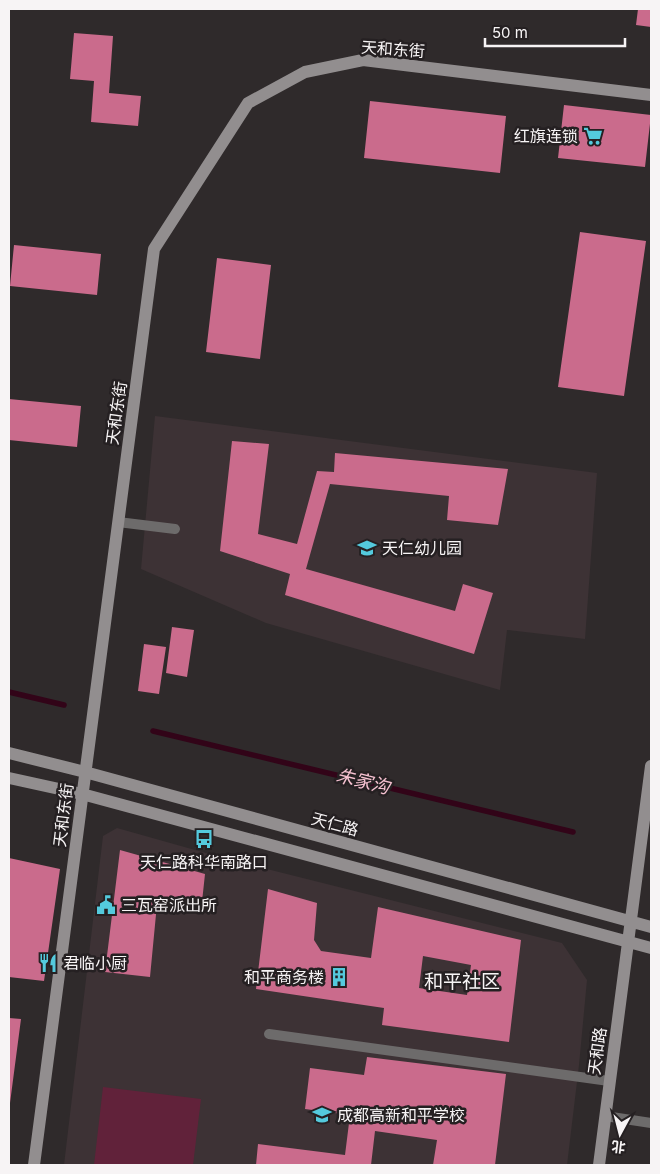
<svg xmlns="http://www.w3.org/2000/svg" width="660" height="1174" viewBox="0 0 660 1174" font-family="Inter,'Noto Sans SC',sans-serif">
<style>
.built{fill:#3d3235}
.green{fill:#61223a}
.lines{fill:none;stroke-linecap:round;stroke-linejoin:round}
.stream{stroke:#320418;stroke-width:5.5}
.building{fill:#ca6b8c;fill-rule:evenodd}
.lane{stroke:#6d6b6b;stroke-width:10}
.secondary{stroke:#928e8f;stroke-width:12}
.labels{text-anchor:middle;dominant-baseline:central;stroke-width:5;stroke-linejoin:round;paint-order:stroke}
.street-label{font-size:16px;fill:#f7f4f5;stroke:#252022}
.poi-label{font-size:16px;fill:#f7f4f5;stroke:#252022;text-anchor:start}
.water-label{font-size:18px;font-style:italic;fill:#f6c2d1;stroke:#252022}
.quarter-label{font-size:19px;fill:#f7f4f5;stroke:#252022}
</style>
<rect width="100%" height="100%" fill="#2f2a2b"/>
<path class="built" d="M 155,416 L 597,473 L 585,639 L 507,630 L 500,690 L 266,623 L 141,569 Z
M 117,828 L 227,859 L 562,943 L 587,980 L 579,1065 L 567,1165 L 64,1165 L 103,836 Z"/>
<path class="green" d="M 103,1087 L 201,1099 L 193,1165 L 94,1165 Z"/>
<g class="lines">
<path class="stream" d="M 9,692 L 64,705
M 153,731 L 573,832"/>
</g>
<path class="building" d="M 638,9 L 651,9 L 651,27 L 636,25 Z
M 74,33 L 113,36 L 109,93 L 141,96 L 138,126 L 91,122 L 94,81 L 70,79 Z
M 370,101 L 506,116 L 500,173 L 364,158 Z
M 564,105 L 651,115 L 645,167 L 558,158 Z
M 580,232 L 646,241 L 624,396 L 558,387 Z
M 14,245 L 101,254 L 97,295 L 10,286 Z
M 217,258 L 271,265 L 260,359 L 206,352 Z
M 9,399 L 81,406 L 77,447 L 9,440 Z
M 232,441 L 269,444 L 258,534 L 297,544 L 317,471 L 334,472 L 335,453 L 508,469 L 498,525 L 447,520 L 449,496 L 330,484 L 306,569 L 455,611 L 463,584 L 493,593 L 474,654 L 285,595 L 290,574 L 220,551 Z
M 172,627 L 194,630 L 187,677 L 166,673 Z
M 144,644 L 166,647 L 159,694 L 138,691 Z
M 120,850 L 205,874 L 201,911 L 157,904 L 150,977 L 105,972 Z
M 9,858 L 60,869 L 44,981 L 9,977 Z
M 268,889 L 317,903 L 314,940 L 321,951 L 371,958 L 378,907 L 521,940 L 509,1042 L 382,1025 L 384,1008 L 256,989 ZM 423,956 L 471,965 L 467,995 L 419,988 Z
M 9,1018 L 21,1019 L 10,1103 L 9,1103 Z
M 367,1057 L 506,1074 L 495,1165 L 433,1165 L 437,1140 L 375,1131 L 371,1165 L 256,1165 L 258,1144 L 345,1155 L 350,1115 L 305,1109 L 310,1068 L 364,1075 Z"/>
<g class="lines">
<path class="lane" d="M 118,522 L 175,529
M 269,1034 L 609,1081
M 605,1116 L 651,1123"/>
<path class="secondary" d="M 9,753 L 85,772 L 651,927
M 9,778 L 82,794 L 651,948
M 34,1165 L 154,249 L 248,103 L 305,72 L 363,60 L 651,95
M 599,1165 L 651,766"/>
</g>
<defs>
<g id="supermarket-bare" transform="scale(1.5)"><path d="M-6-5.5h2.5l.6 2H6L4.5 2H-2.5L-4.4-4H-6ZM-1.5 3.2a1.3 1.3 0 1 0 .1 0ZM3 3.2a1.3 1.3 0 1 0 .1 0Z" fill="#54cadd" stroke="#252022" stroke-width="2.5" paint-order="stroke"/></g>
<g id="school-bare" transform="scale(1.5)"><path d="M0-5L7-2L0 1L-7-2ZM-4 1L0 2.5L4 1V4Q0 6-4 4Z" fill="#54cadd" stroke="#252022" stroke-width="2.5" paint-order="stroke"/></g>
<g id="bus-bare" transform="scale(1.5)"><path d="M-5-6H5V4H4V6H2V4H-2V6H-4V4H-5ZM-3.5-4V0h7V-4ZM-3.5 1.2v1.5H-2V1.2ZM2 1.2v1.5H3.5V1.2Z" fill="#54cadd" stroke="#252022" stroke-width="2.5" paint-order="stroke"/></g>
<g id="civic-bare" transform="scale(1.5)"><path d="M-.6-6.5H3V-4.5H.6V-3L4-1V1h2V6H-6V1h2V-1L-.6-3ZM-1.2 2.5V6h2.4V2.5Z" fill="#54cadd" stroke="#252022" stroke-width="2.5" paint-order="stroke"/></g>
<g id="restaurant-bare" transform="scale(1.5)"><path d="M-5-6h1v4h1v-4h1v4h1v-4h1v5L-1.5 .5V6h-2V.5L-5-1ZM5-6V6H3V1.5H1.5Q1.5-4 5-6Z" fill="#54cadd" stroke="#252022" stroke-width="2.5" paint-order="stroke"/></g>
<g id="building-bare" transform="scale(1.5)"><path d="M-4-6H4V6H1V3H-1V6H-4ZM-2.5-4.3h1.7v1.8h-1.7ZM.8-4.3h1.7v1.8H.8ZM-2.5-1h1.7V.8h-1.7ZM.8-1h1.7V.8H.8Z" fill="#54cadd" stroke="#252022" stroke-width="2.5" paint-order="stroke"/></g>
</defs>
<g fill-rule="evenodd">
<use href="#supermarket-bare" x="593" y="136"/>
<use href="#school-bare" x="367" y="548"/>
<use href="#bus-bare" x="204" y="839"/>
<use href="#civic-bare" x="106" y="905"/>
<use href="#restaurant-bare" x="48" y="963"/>
<use href="#building-bare" x="339" y="977"/>
<use href="#school-bare" x="322" y="1115"/>
</g>
<g class="labels">
<g class="street-label">
<text transform="translate(393 49) rotate(4)">天和东街</text>
<text transform="translate(116 413) rotate(-82)">天和东街</text>
<text transform="translate(63 815) rotate(-83)">天和东街</text>
<text transform="translate(335 824) rotate(15)">天仁路</text>
<text transform="translate(597 1051) rotate(-82)">天和路</text>
</g>
<g class="poi-label">
<text x="578" y="136" text-anchor="end">红旗连锁</text>
<text x="382" y="548">天仁幼儿园</text>
<text x="204" y="862" text-anchor="middle">天仁路科华南路口</text>
<text x="121" y="905">三瓦窑派出所</text>
<text x="63" y="963">君临小厨</text>
<text x="324" y="977" text-anchor="end">和平商务楼</text>
<text x="337" y="1115">成都高新和平学校</text>
</g>
<g class="water-label">
<text transform="translate(363 781) rotate(14)">朱家沟</text>
</g>
<g class="quarter-label">
<text x="462" y="981">和平社区</text>
</g>
</g>
<rect width="660" height="1174" fill="none" stroke="#f7f4f5" stroke-width="20"/>
<g transform="translate(620 1134) rotate(187)" stroke="#252022" stroke-width="4" paint-order="stroke">
<path d="M0-4L9 19L0 12L-9 19Z" fill="#f7f4f5"/>
<text y="-8" font-size="14" font-weight="bold" text-anchor="middle" fill="#f7f4f5">北</text>
</g>
<path d="M485 38v8h140v-8" fill="none" stroke="#f7f4f5" stroke-width="2.5"/>
<text x="492" y="38" font-size="15" fill="#f7f4f5" stroke="#252022" stroke-width="4" paint-order="stroke">50 m</text>
</svg>
